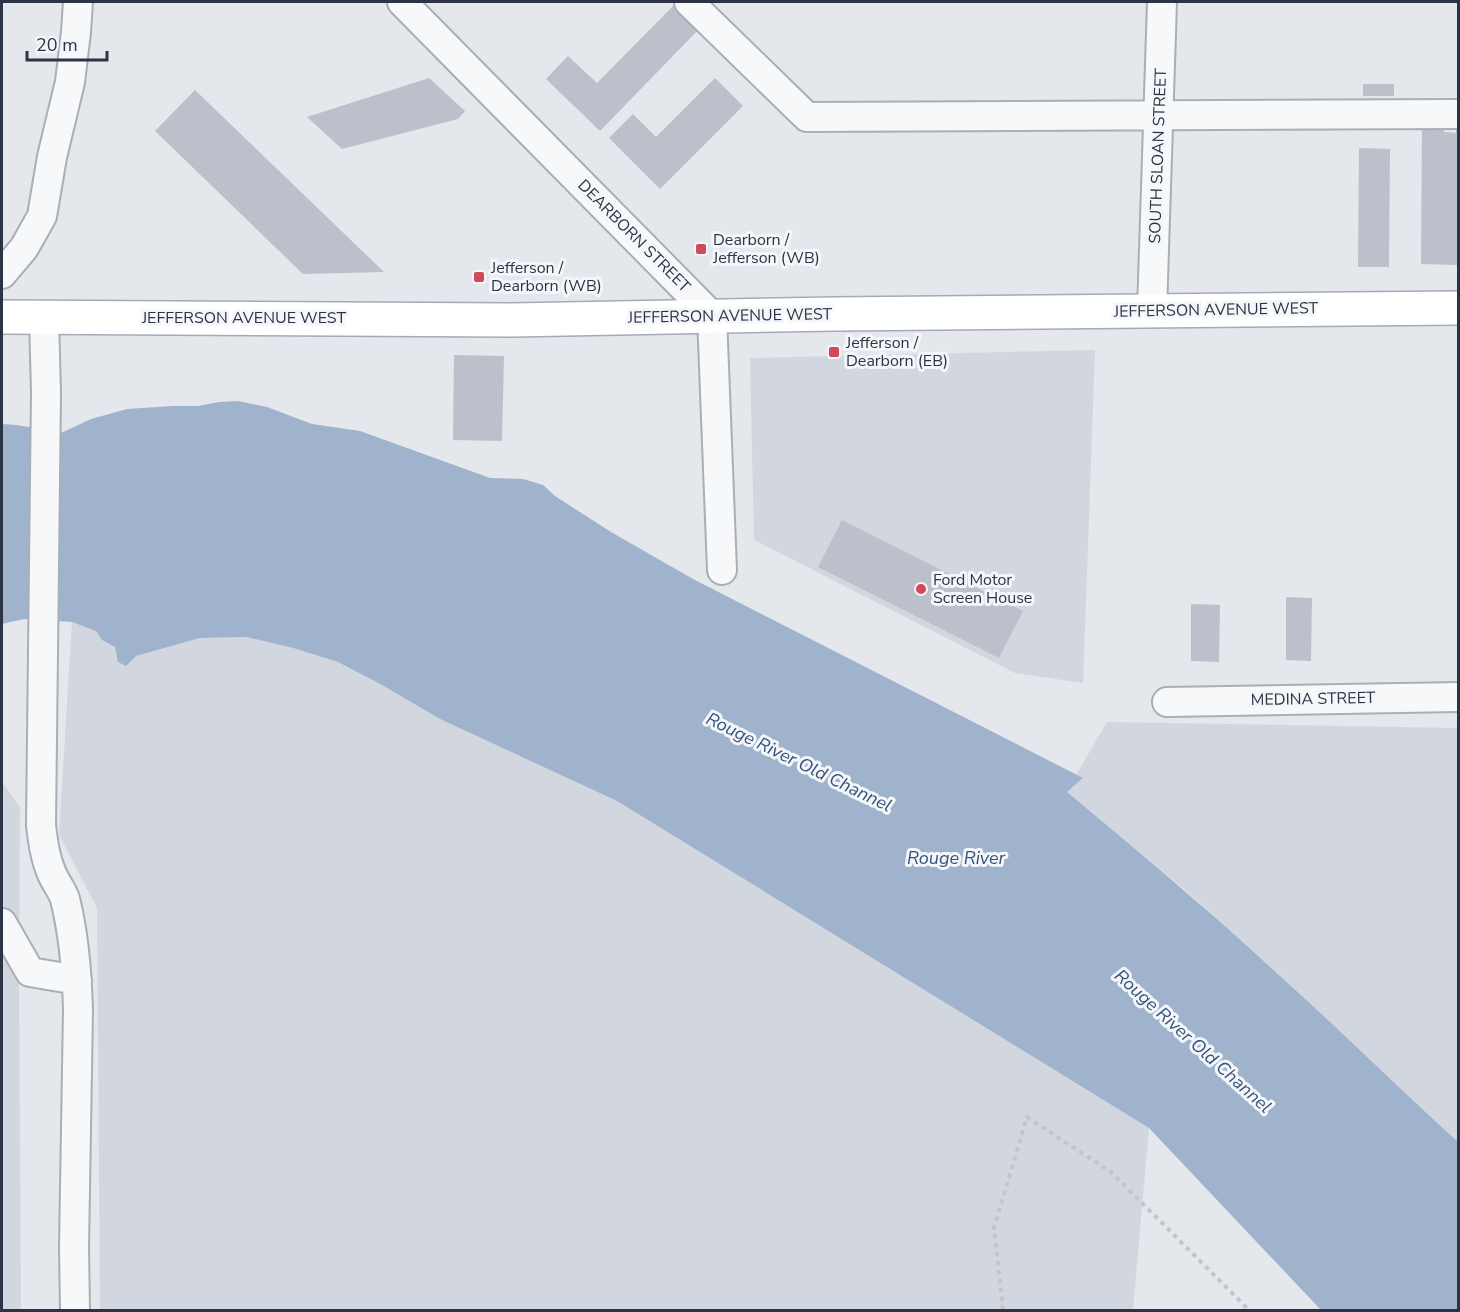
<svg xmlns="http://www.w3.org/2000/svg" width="1460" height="1312" viewBox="0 0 1460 1312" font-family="'Nunito Sans',sans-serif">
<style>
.built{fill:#d2d6de}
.water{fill:#9fb4cc}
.building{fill:#bbc0ca}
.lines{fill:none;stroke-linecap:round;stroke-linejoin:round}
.minor-casing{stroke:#a9aeb7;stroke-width:32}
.major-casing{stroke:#a3abb8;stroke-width:36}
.path{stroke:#c2c5cb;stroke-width:4;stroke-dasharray:4.5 4.5;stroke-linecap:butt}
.minor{stroke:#f7f8fa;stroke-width:28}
.major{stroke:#fff;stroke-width:33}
.poi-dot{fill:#d1495b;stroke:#f4f6f9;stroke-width:2}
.labels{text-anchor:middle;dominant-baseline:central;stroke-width:6;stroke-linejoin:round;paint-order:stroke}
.street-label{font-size:16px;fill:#2b3445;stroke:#f4f6f9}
.poi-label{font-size:16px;fill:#2b3445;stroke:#f4f6f9;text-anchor:start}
.water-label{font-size:18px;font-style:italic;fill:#34527a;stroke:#f4f6f9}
</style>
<rect width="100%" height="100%" fill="#e4e7ec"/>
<path class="built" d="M 1095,350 L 1083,683 L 1015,673 L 754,540 L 750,358 Z
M 72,622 L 96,631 L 102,640 L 115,647 L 136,656 L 200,638 L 246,637 L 293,648 L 338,662 L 382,685 L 440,719 L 617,801 L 1149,1128 L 1133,1310 L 100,1310 L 97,908 L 59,835 Z
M 1107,722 L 1458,728 L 1458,1142 L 1393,1083 L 1278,973 L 1184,889 L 1067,792 L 1082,779 L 1076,775 Z
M 2,782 L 20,807 L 19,982 L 21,1310 L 2,1310 Z"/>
<path class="water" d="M 238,401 L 267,407 L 312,424 L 360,431 L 490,478 L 523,479 L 543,485 L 555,496 L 611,532 L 693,579 L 1083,778 L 1067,792 C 1139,852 1210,911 1278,974 C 1339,1029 1397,1087 1458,1142 L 1458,1310 L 1321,1310 L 1149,1128 L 617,801 L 440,719 L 382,685 L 338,662 L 293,648 L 246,637 L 200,638 L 136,656 L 126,666 L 118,662 L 115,647 L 102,640 L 96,631 L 72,622 L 24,619 L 2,624 L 2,424 L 17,425 L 61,433 L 91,419 L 127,409 L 173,406 L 198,406 L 219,402 Z"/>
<path class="building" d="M 677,2 L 702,26 L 600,131 L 546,79 L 568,56 L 597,83 Z
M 429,78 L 465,111 L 458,119 L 342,149 L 307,117 Z
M 715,78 L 743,106 L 660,189 L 609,138 L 633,114 L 656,137 Z
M 1363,84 L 1394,84 L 1394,96 L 1363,96 Z
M 195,90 L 384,272 L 303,274 L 155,131 Z
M 1456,122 L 1458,122 L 1458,265 L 1421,264 L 1422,124 L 1444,124 L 1444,132 L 1456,133 Z
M 1359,148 L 1390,149 L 1389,267 L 1358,267 Z
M 454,355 L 504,356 L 502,441 L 453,440 Z
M 842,520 L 1023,611 L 999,658 L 818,567 Z
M 1286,597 L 1312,598 L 1311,661 L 1286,660 Z
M 1191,604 L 1220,605 L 1219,662 L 1191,661 Z"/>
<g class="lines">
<g class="minor-casing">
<path id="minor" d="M 402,2 L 712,316 L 722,570
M 689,2 L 807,117 L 1458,114
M 2,274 L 24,248 L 42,216 L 52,157 L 70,82 L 76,32 L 78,2
M 1152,311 L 1162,2
M 44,317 L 46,393 L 41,825 C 43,842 45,858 52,874 C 56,883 62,890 65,899 C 74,935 77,972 78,1010 L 74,1248 L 75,1310
M 1167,702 L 1458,697
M 2,923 L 30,972 L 77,980"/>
</g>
<g class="major-casing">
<path id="major" d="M 2,317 L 512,320 L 835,314 L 1458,308"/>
</g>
<path class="path" d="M 1003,1310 L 994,1228 L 1027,1117 L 1111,1172 L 1249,1310"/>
<use href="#minor" class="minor"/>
<use href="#major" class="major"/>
</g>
<g class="poi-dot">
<rect x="695" y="243" width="12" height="12" rx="3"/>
<rect x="473" y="271" width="12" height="12" rx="3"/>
<rect x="828" y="346" width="12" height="12" rx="3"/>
<circle cx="921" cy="589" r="6"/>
</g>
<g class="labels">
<g class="street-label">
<text transform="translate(1158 156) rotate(-88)">SOUTH SLOAN STREET</text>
<text transform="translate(634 236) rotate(45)">DEARBORN STREET</text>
<text transform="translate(1216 310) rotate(-1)">JEFFERSON AVENUE WEST</text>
<text transform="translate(730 316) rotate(-1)">JEFFERSON AVENUE WEST</text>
<text x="244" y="318">JEFFERSON AVENUE WEST</text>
<text transform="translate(1313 699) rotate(-1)">MEDINA STREET</text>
</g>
<g class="poi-label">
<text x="713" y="240">Dearborn /<tspan x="713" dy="18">Jefferson (WB)</tspan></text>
<text x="491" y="268">Jefferson /<tspan x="491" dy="18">Dearborn (WB)</tspan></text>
<text x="846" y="343">Jefferson /<tspan x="846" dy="18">Dearborn (EB)</tspan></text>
<text x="933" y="580">Ford Motor<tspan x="933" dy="18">Screen House</tspan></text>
</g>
<g class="water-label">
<text transform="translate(799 762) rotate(26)">Rouge River Old Channel</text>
<text x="956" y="858">Rouge River</text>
<text transform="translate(1193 1041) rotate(42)">Rouge River Old Channel</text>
</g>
</g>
<rect width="1460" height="1312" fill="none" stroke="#2b3445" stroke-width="6"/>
<path d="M27 51v9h80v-9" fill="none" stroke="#2b3445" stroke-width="3"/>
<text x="36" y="51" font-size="18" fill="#2b3445" stroke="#f4f6f9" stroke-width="4.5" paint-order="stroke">20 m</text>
</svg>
